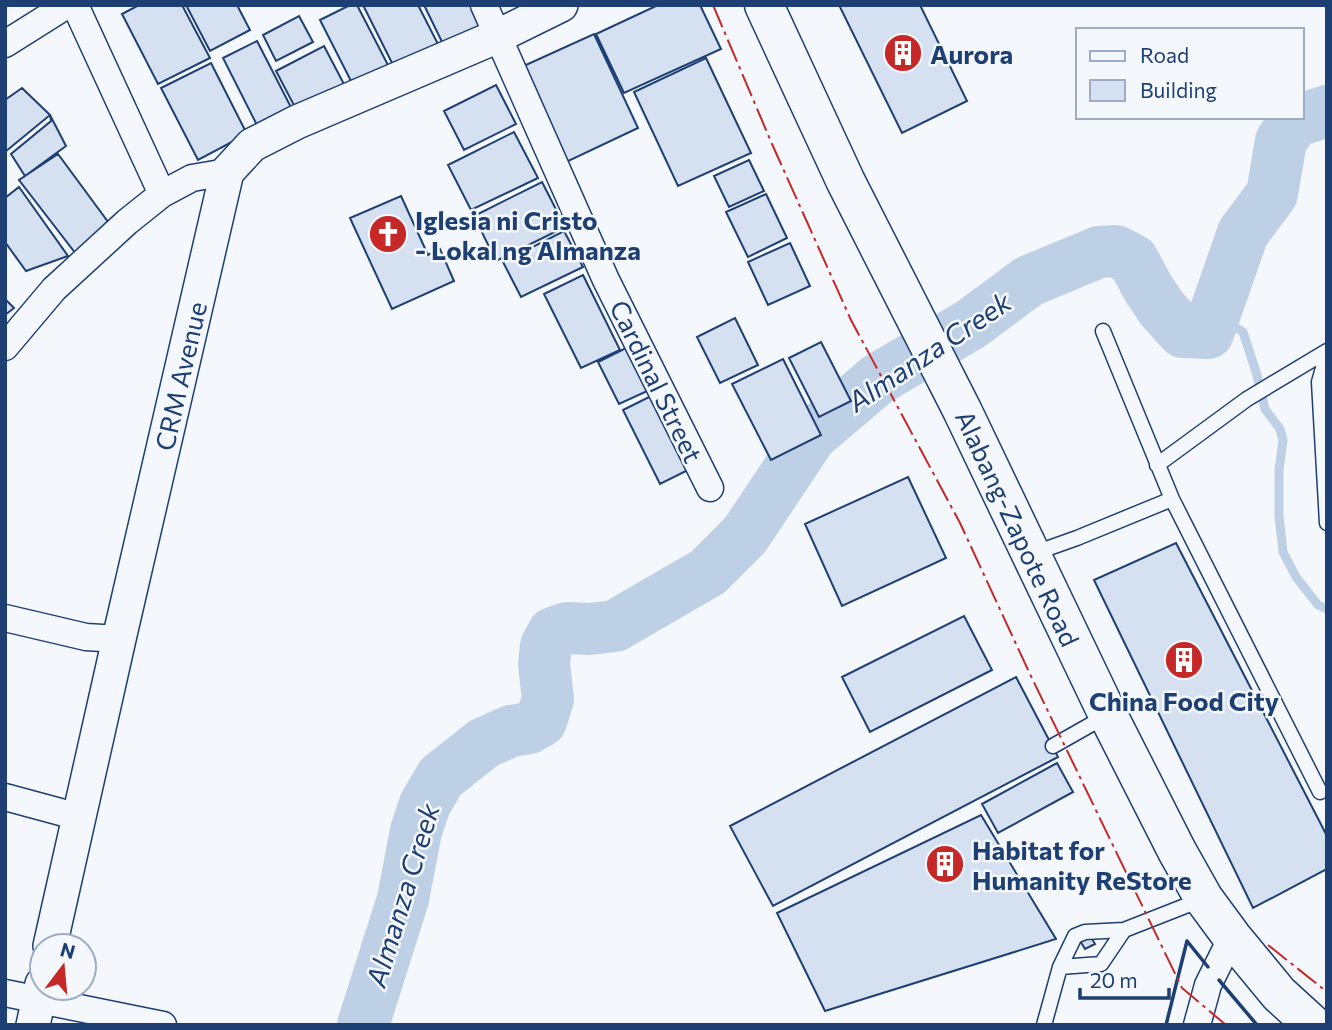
<svg xmlns="http://www.w3.org/2000/svg" width="1332" height="1030" viewBox="0 0 1332 1030" font-family="Commissioner,sans-serif">
<style>
.lines{fill:none;stroke-linecap:round;stroke-linejoin:round}
.stream{stroke:#bed0e5;stroke-width:9}
.river{stroke:#bed0e5;stroke-width:52}
.building{fill:#d5e0f0;stroke:#1d3f73;stroke-width:2}
.service-casing{stroke:#1d3f73;stroke-width:17}
.minor-casing{stroke:#1d3f73;stroke-width:29}
.tertiary-casing{stroke:#1d3f73;stroke-width:36}
.trunk-casing{stroke:#1d3f73;stroke-width:41}
.service{stroke:#f4f7fb;stroke-width:14}
.minor{stroke:#f4f7fb;stroke-width:26}
.tertiary{stroke:#f4f7fb;stroke-width:33}
.trunk{stroke:#f4f7fb;stroke-width:38}
.wall{stroke:#1d3f73;stroke-width:3.5}
.power{stroke:#c62828;stroke-width:2;stroke-dasharray:24 5 3.5 5;stroke-linecap:butt}
.labels{text-anchor:middle;dominant-baseline:central;stroke-width:5;stroke-linejoin:round;paint-order:stroke}
.poi-label{font-size:26px;font-weight:bold;fill:#1d3f73;stroke:#f4f7fb;text-anchor:start}
.street-label{font-size:26px;fill:#1d3f73;stroke:#f4f7fb}
.water-label{font-size:28px;font-style:italic;fill:#1d3f73;stroke:#f4f7fb}
</style>
<rect width="100%" height="100%" fill="#f4f7fb"/>
<g class="lines">
<path class="stream" d="M 1215,314 L 1243,332 L 1257,375 L 1265,409 L 1280,429 L 1283,440 L 1279,470 L 1279,516 L 1283,552 L 1296,577 L 1318,605 L 1327,609"/>
<path class="river" d="M 363,1025 L 403,899 L 416,831 L 425,804 L 441,777 L 484,743 L 511,731 L 529,728 L 541,721 L 548,699 L 544,664 L 546,646 L 553,633 L 567,628 L 589,629 L 615,626 L 708,572 L 745,535 L 811,436 L 878,379 L 971,324 L 1029,281 L 1099,252 L 1116,251 L 1133,260 L 1148,288 L 1162,309 L 1183,332 L 1208,333 L 1243,233 L 1272,194 L 1281,141 L 1294,122 L 1327,111"/>
</g>
<path class="building" d="M 139,5 L 182,5 L 210,58 L 158,84 L 122,14 Z
M 186,5 L 237,5 L 250,30 L 210,51 Z
M 350,5 L 357,5 L 389,67 L 353,85 L 320,20 Z
M 363,5 L 418,5 L 440,48 L 396,71 Z
M 424,5 L 477,5 L 487,25 L 444,46 Z
M 658,5 L 700,5 L 721,49 L 624,93 L 596,34 Z
M 839,5 L 920,5 L 967,101 L 902,133 Z
M 299,16 L 313,42 L 276,61 L 263,35 Z
M 594,34 L 638,128 L 562,164 L 517,69 Z
M 257,41 L 296,117 L 262,135 L 223,58 Z
M 324,46 L 346,88 L 298,113 L 276,71 Z
M 706,58 L 751,153 L 678,186 L 634,92 Z
M 211,63 L 247,134 L 198,160 L 161,88 Z
M 496,85 L 516,124 L 464,150 L 444,111 Z
M 22,88 L 50,115 L 5,152 L 5,100 Z
M 50,115 L 66,146 L 25,176 L 11,154 L 51,121 Z
M 514,132 L 538,178 L 471,210 L 448,165 Z
M 58,154 L 114,230 L 76,254 L 19,180 Z
M 749,160 L 764,191 L 729,207 L 714,176 Z
M 542,182 L 565,227 L 496,261 L 474,216 Z
M 19,187 L 68,256 L 26,271 L 5,242 L 5,198 Z
M 766,194 L 787,238 L 748,257 L 726,212 Z
M 401,196 L 428,255 L 440,249 L 454,281 L 392,309 L 350,218 Z
M 564,231 L 583,267 L 521,297 L 503,262 Z
M 790,243 L 810,286 L 768,305 L 748,262 Z
M 583,275 L 620,350 L 581,368 L 544,294 Z
M 5,299 L 14,308 L 5,315 Z
M 735,318 L 758,365 L 720,383 L 697,337 Z
M 821,342 L 851,401 L 819,417 L 789,358 Z
M 634,344 L 656,387 L 619,404 L 598,362 Z
M 783,359 L 821,435 L 771,460 L 732,384 Z
M 657,393 L 694,467 L 660,484 L 623,410 Z
M 908,477 L 946,558 L 842,606 L 805,524 Z
M 1176,543 L 1327,836 L 1327,869 L 1253,908 L 1094,580 Z
M 964,616 L 992,670 L 870,732 L 842,677 Z
M 1016,677 L 1058,757 L 773,906 L 730,826 Z
M 1057,763 L 1073,792 L 998,833 L 982,804 Z
M 981,815 L 1056,939 L 825,1011 L 777,913 Z
M 1089,934 L 1095,944 L 1085,949 L 1079,939 Z"/>
<g class="lines">
<g class="service-casing">
<path id="service" d="M 1103,331 L 1172,499 L 1320,792
M 1327,354 L 1319,382 L 1327,523
M 1157,465 L 1247,399 L 1327,351
M 1032,554 L 1077,538 L 1172,499
M 1053,746 L 1106,716
M 1060,967 L 1101,964 L 1124,930
M 1044,1025 L 1060,967 L 1075,936 L 1085,932 L 1124,930 L 1203,899"/>
</g>
<g class="minor-casing">
<path id="minor" d="M 75,5 L 162,194
M 484,5 L 606,280 L 710,488
M 5,44 L 67,5
M 5,347 L 54,289 L 127,222 L 162,194 L 192,178 L 227,172
M 5,618 L 86,637 L 119,639
M 5,797 L 79,817
M 5,993 L 163,1025
M 1197,1025 L 1208,985 L 1232,937"/>
</g>
<g class="tertiary-casing">
<path id="tertiary" d="M 50,946 L 119,639 L 227,172 L 252,145 L 297,122 L 498,36 L 561,5
M 33,1025 L 42,984"/>
</g>
<g class="trunk-casing">
<path id="trunk" d="M 764,5 L 846,182 L 962,410 L 1108,715 L 1177,851 L 1204,899 L 1232,937 L 1279,994 L 1313,1025"/>
</g>
<use href="#service" class="service"/>
<use href="#minor" class="minor"/>
<use href="#tertiary" class="tertiary"/>
<use href="#trunk" class="trunk"/>
<path class="wall" d="M 1219,980 L 1257,1025
M 1166,1025 L 1187,941 L 1208,967"/>
<path class="power" d="M 713,5 L 772,144 L 851,320 L 960,523 L 1029,672 L 1182,988 L 1226,1025
M 1268,945 L 1327,992"/>
</g>
<defs>
<g id="building-disc" transform="scale(2.0125)"><circle r="9.5" fill="#c62828" stroke="#f4f7fb"/><path d="M-4-6H4V6H1V3H-1V6H-4ZM-2.5-4.3h1.7v1.8h-1.7ZM.8-4.3h1.7v1.8H.8ZM-2.5-1h1.7V.8h-1.7ZM.8-1h1.7V.8H.8Z" fill="#fff"/></g>
<g id="church-disc" transform="scale(2.0125)"><circle r="9.5" fill="#c62828" stroke="#f4f7fb"/><path d="M-1.2-6h2.4v3.5h3.3v2.4h-3.3V6h-2.4V-.1h-3.3v-2.4h3.3Z" fill="#fff"/></g>
</defs>
<g fill-rule="evenodd">
<use href="#building-disc" x="903" y="53"/>
<use href="#church-disc" x="388" y="234"/>
<use href="#building-disc" x="1184" y="660"/>
<use href="#building-disc" x="945" y="864"/>
</g>
<g class="labels">
<g class="poi-label">
<text x="930" y="53">Aurora</text>
<text x="415" y="219">Iglesia ni Cristo<tspan x="415" dy="30">- Lokal ng Almanza</tspan></text>
<text x="1184" y="700" text-anchor="middle">China Food City</text>
<text x="972" y="849">Habitat for<tspan x="972" dy="30">Humanity ReStore</tspan></text>
</g>
<g class="street-label">
<text transform="translate(180 376) rotate(-77)">CRM Avenue</text>
<text transform="translate(657 381) rotate(64)">Cardinal Street</text>
<text transform="translate(1018 528) rotate(65)">Alabang-Zapote Road</text>
</g>
<g class="water-label">
<text transform="translate(929 351) rotate(-34)">Almanza Creek</text>
<text transform="translate(402 895) rotate(-73)">Almanza Creek</text>
</g>
</g>
<rect width="1332" height="1030" fill="none" stroke="#1d3f73" stroke-width="14"/>
<rect x="1076" y="28" width="228" height="91" fill="#f4f7fb" stroke="#9eadc5" stroke-width="2"/>
<rect x="1090" y="51" width="35" height="10" fill="#f4f7fb" stroke="#9eadc5" stroke-width="2"/>
<text x="1140" y="63" font-size="21" fill="#1d3f73">Road</text>
<rect x="1090" y="80" width="35" height="21" fill="#d5e0f0" stroke="#9eadc5" stroke-width="2"/>
<text x="1140" y="98" font-size="21" fill="#1d3f73">Building</text>
<g transform="translate(63 967) rotate(16)"><circle r="33" fill="#f4f7fb" stroke="#9eadc5" stroke-width="2"/>
<path d="M0-5L12 26L0 18L-12 26Z" fill="#c62828"/>
<text y="-10" font-size="19" font-weight="bold" text-anchor="middle" fill="#1d3f73">N</text>
</g>
<path d="M1080 988v10h89v-10" fill="none" stroke="#1d3f73" stroke-width="3.5"/>
<text x="1090" y="988" font-size="21" fill="#1d3f73" stroke="#f4f7fb" stroke-width="5" paint-order="stroke">20 m</text>
</svg>
